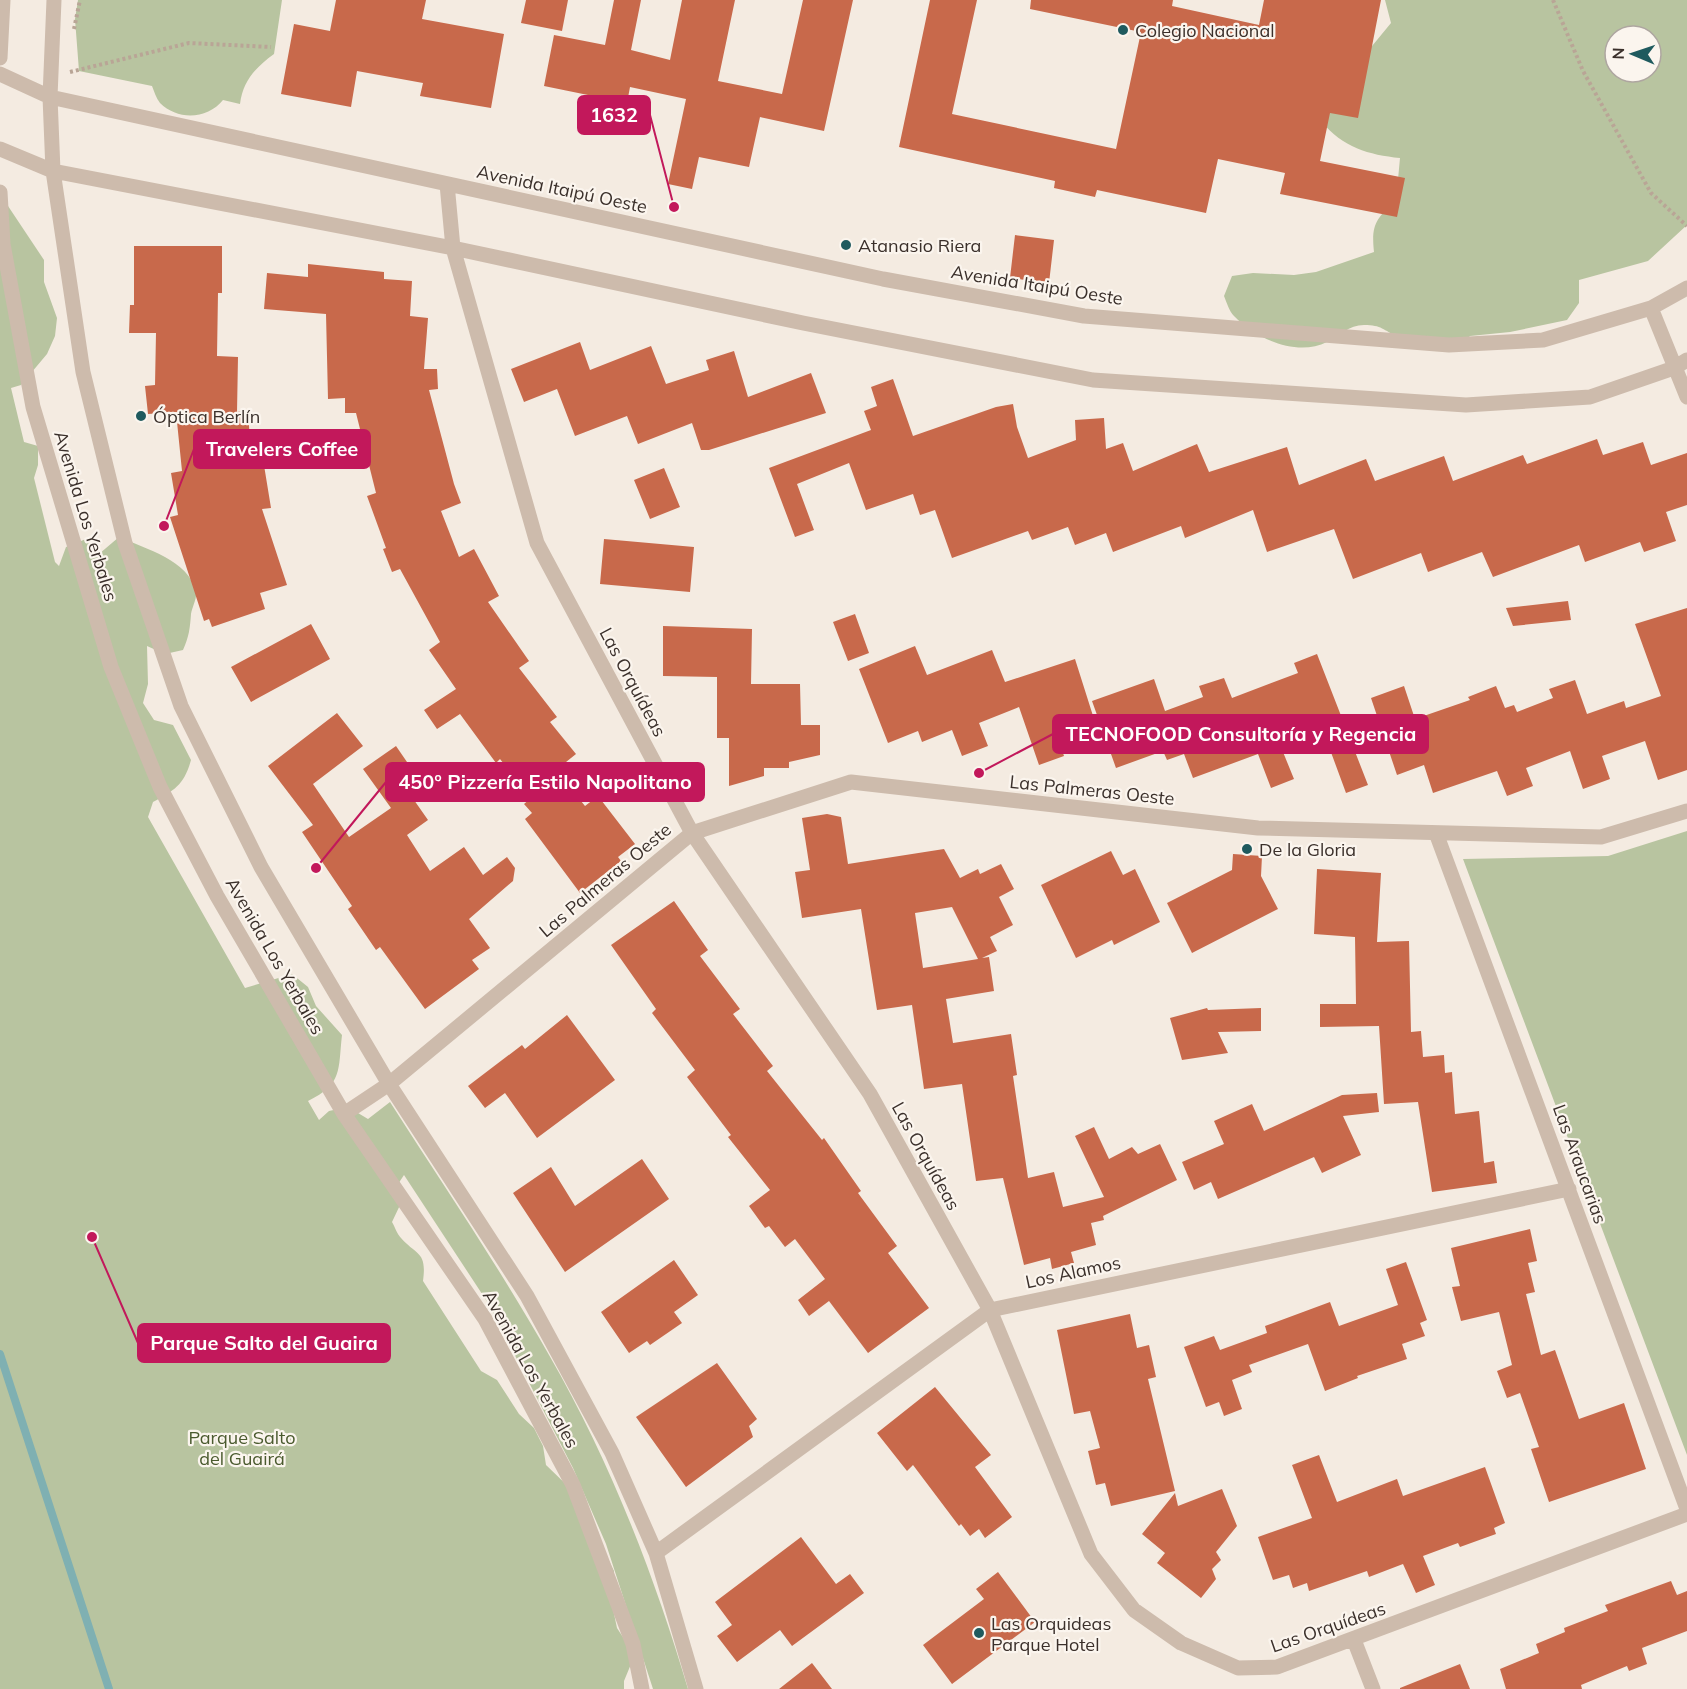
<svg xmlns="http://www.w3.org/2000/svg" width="1687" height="1689" viewBox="0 0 1687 1689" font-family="Mulish,sans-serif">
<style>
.green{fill:#b8c4a0;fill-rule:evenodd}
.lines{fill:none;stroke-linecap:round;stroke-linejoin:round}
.stream{stroke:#7fb0b2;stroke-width:8}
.building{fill:#c8694b;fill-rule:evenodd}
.path{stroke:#b9a596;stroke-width:4;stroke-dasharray:3 3;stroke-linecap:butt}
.minor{stroke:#cdbbac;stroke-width:15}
.poi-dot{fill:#1f5a5e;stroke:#fbf5ee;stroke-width:2}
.labels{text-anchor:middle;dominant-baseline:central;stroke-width:4.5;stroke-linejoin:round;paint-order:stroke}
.poi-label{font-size:18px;fill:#3b302b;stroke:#fbf5ee;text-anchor:start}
.street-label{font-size:18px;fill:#3b302b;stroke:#fbf5ee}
.park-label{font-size:18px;fill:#4a5a2e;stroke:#fbf5ee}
.leader{fill:none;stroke:#c2185b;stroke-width:2}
.callout-dot{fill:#c2185b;stroke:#fbf5ee;stroke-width:2}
.callout{fill:#c2185b;stroke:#c2185b;stroke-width:2}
.callout-label{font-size:20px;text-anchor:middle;font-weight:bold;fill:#fff}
</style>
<rect width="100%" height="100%" fill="#f4ebe1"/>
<path class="green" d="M 78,0 L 282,0 L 274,54 C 255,68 243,81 240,104 L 223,100 C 208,119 178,121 160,103 C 156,98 154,91 152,86 L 79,71 L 75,19 Z
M 1385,0 L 1687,0 L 1687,225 L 1648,261 L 1579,280 L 1579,303 L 1567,320 L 1510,332 L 1470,336 L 1456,350 C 1438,346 1414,345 1398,337 C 1383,330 1382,325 1364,325 C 1349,325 1339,336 1327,342 C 1297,357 1256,339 1234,316 C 1229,311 1227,303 1224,296 L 1232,276 L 1253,273 L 1294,275 L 1316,272 L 1374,252 C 1371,225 1376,218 1396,201 L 1400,158 C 1369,155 1342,147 1322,122 L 1363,57 L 1391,23 ZM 1615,36 L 1651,36 L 1651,72 L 1615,72 Z
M 0,194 L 44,260 L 44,282 L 57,318 L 55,336 L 47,354 L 21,385 L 11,388 L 24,442 L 38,446 L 38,465 L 34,478 L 55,562 L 59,566 L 66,547 L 86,539 L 99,554 L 119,537 C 146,549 189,560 196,592 C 197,599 192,607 191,614 C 190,628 189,637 183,650 L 165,654 L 147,646 L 148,684 L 143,703 L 154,720 L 173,725 L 191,760 C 184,785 175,790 153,802 L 148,817 L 245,988 L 292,974 L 308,987 L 316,1006 L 342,1035 C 338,1070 343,1084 308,1101 L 319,1120 L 329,1111 L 348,1107 L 368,1119 L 390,1102 C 443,1185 500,1268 549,1355 C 609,1459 654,1574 688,1689 L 653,1689 L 606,1544 L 573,1468 L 488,1303 L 404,1175 L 398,1184 L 401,1203 L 392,1222 C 395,1227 397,1234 401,1238 C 417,1256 427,1251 423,1281 L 481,1371 L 497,1380 L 519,1414 L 534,1428 L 543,1446 L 546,1465 L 575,1493 L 614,1571 L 613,1609 L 617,1628 L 628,1645 L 631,1664 L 624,1681 L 624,1689 L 0,1689 Z
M 1687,831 L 1687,1455 L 1463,859 L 1608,856 Z"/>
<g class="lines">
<path class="stream" d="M 0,1354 L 109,1689"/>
</g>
<path class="building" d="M 336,0 L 426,0 L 422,19 L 504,34 L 491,108 L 420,96 L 423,83 L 357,71 L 351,107 L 281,94 L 294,24 L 330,31 Z
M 526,0 L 568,0 L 562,31 L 521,23 Z
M 614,0 L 641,0 L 631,50 L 670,60 L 682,0 L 735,0 L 718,81 L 782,94 L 803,0 L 853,0 L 824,131 L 760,117 L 749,167 L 699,157 L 692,189 L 668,184 L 686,99 L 630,87 L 627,103 L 544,86 L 554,35 L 605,45 Z
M 930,0 L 977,0 L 952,114 L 1116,149 L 1141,32 L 1030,9 L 1031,0 L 1173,0 L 1172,6 L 1259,25 L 1264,0 L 1381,0 L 1358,118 L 1330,113 L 1320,161 L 1405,178 L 1397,217 L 1280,194 L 1285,173 L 1218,159 L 1206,213 L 1097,190 L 1095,197 L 1054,188 L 1055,181 L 899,147 Z
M 1015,235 L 1054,240 L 1049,283 L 1010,278 Z
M 134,246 L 222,246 L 222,293 L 218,293 L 217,356 L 238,357 L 237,412 L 248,411 L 251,455 L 262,453 L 271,508 L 262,509 L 287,585 L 260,593 L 265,609 L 212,627 L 209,619 L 204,621 L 170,517 L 178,515 L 171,473 L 182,471 L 176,412 L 148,414 L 145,386 L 155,385 L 156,333 L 129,333 L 130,305 L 134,305 Z
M 308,264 L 384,272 L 384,279 L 412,281 L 410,316 L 428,318 L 424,369 L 437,369 L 438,389 L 429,390 L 454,484 L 461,503 L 441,511 L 459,557 L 474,549 L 499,596 L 488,602 L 529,661 L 519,668 L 557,717 L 550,722 L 576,754 L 556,770 L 585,806 L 598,796 L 635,844 L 618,857 L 621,861 L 580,893 L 525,819 L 532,813 L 524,804 L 531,798 L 500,759 L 496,763 L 460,714 L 437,729 L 424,710 L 456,689 L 429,650 L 440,642 L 400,569 L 392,572 L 383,549 L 386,548 L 367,496 L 376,493 L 356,413 L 345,413 L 345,398 L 328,399 L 326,314 L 264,309 L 267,273 L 308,277 Z
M 580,342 L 590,370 L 651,346 L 666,384 L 709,370 L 706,360 L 734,351 L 748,397 L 811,373 L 826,413 L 709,450 L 701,450 L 692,423 L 638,444 L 627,416 L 575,436 L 557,389 L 524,402 L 511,369 Z
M 893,379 L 913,436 L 996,407 L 1013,404 L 1017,427 L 1028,458 L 1076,440 L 1075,420 L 1104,418 L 1106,449 L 1123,443 L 1133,471 L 1197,444 L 1209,472 L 1287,447 L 1299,485 L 1366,459 L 1375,481 L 1444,456 L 1453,481 L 1523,455 L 1527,464 L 1597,439 L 1603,455 L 1643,442 L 1651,465 L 1687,453 L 1687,505 L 1666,512 L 1676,541 L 1644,552 L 1640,542 L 1585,562 L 1579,545 L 1493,577 L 1482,552 L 1428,572 L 1421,553 L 1353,579 L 1334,529 L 1267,552 L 1253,510 L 1185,538 L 1181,526 L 1113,552 L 1106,533 L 1075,545 L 1068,527 L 1032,540 L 1028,531 L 952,558 L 935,510 L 920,515 L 913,494 L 866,510 L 849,463 L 797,484 L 814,530 L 795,537 L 769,468 L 871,430 L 864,411 L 877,406 L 871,387 Z
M 664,468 L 680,507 L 650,519 L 634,480 Z
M 604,539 L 694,547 L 690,592 L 600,584 Z
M 1568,601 L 1571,620 L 1513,626 L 1506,608 Z
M 1687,608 L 1687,770 L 1658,780 L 1645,741 L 1602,756 L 1610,779 L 1583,789 L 1570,751 L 1526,768 L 1533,786 L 1507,796 L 1497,771 L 1433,793 L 1424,765 L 1397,775 L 1371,698 L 1404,686 L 1415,719 L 1470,700 L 1468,697 L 1496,686 L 1505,708 L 1514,705 L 1517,712 L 1553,698 L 1549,689 L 1575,680 L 1587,714 L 1624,701 L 1626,708 L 1661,696 L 1635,624 Z
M 855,614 L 869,653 L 848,661 L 833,622 Z
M 311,624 L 330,659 L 251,702 L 231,667 Z
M 663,626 L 752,629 L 751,684 L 800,684 L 801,725 L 820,725 L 820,755 L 789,762 L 789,768 L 764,768 L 764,776 L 729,786 L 729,738 L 717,738 L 717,677 L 663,676 Z
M 915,646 L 927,675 L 992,650 L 1005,682 L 1075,659 L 1094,719 L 1056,732 L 1064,756 L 1039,765 L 1019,707 L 979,723 L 988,746 L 962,756 L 952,730 L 922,742 L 918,731 L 888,743 L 859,669 Z
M 1317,654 L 1368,785 L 1346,793 L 1325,736 L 1283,752 L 1294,779 L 1271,788 L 1258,754 L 1193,778 L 1184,754 L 1167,760 L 1163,751 L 1116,768 L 1092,701 L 1154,679 L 1165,711 L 1203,697 L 1199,686 L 1224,678 L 1232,698 L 1298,673 L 1294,663 Z
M 337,713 L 363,746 L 313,784 L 349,837 L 391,808 L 363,769 L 396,746 L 407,762 L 399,768 L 412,787 L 407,790 L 428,820 L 407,835 L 430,871 L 464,847 L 483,875 L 507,857 L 515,868 L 513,881 L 469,919 L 490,948 L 472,960 L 479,969 L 425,1009 L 380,947 L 376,950 L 348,909 L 352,906 L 302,832 L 313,825 L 268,766 Z
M 827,814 L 841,817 L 848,864 L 944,849 L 960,878 L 978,869 L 980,874 L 1001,864 L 1014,889 L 999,897 L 1013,925 L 990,937 L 997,951 L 982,958 L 989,957 L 994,991 L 946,999 L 953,1043 L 1011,1034 L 1017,1075 L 1013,1076 L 1028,1178 L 1054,1172 L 1063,1207 L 1104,1197 L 1075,1136 L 1094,1127 L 1109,1159 L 1132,1147 L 1138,1154 L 1160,1144 L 1177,1180 L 1103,1216 L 1104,1220 L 1091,1223 L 1096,1245 L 1071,1252 L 1074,1263 L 1052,1269 L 1050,1258 L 1024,1265 L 1003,1178 L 976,1181 L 962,1084 L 924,1089 L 912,1005 L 877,1010 L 861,909 L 802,918 L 795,872 L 810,870 L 802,818 ZM 952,907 L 978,959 L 923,968 L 915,913 Z
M 1111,851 L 1123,875 L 1135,869 L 1160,922 L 1114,945 L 1112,940 L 1076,958 L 1041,885 Z
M 1233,854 L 1262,856 L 1261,876 L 1278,909 L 1192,953 L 1167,903 L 1232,870 Z
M 1317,869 L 1381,873 L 1377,942 L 1409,941 L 1411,1032 L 1421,1031 L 1423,1057 L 1444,1055 L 1445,1073 L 1452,1072 L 1455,1114 L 1479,1111 L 1484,1163 L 1494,1161 L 1497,1183 L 1432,1192 L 1418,1102 L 1384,1104 L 1379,1026 L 1320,1027 L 1320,1004 L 1356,1004 L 1355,937 L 1314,934 Z
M 674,901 L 708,950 L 700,956 L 740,1009 L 733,1014 L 773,1066 L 767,1071 L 822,1140 L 824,1138 L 861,1191 L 858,1193 L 897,1246 L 888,1253 L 929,1308 L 868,1353 L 829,1301 L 809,1316 L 798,1300 L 825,1279 L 795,1239 L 785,1247 L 769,1226 L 765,1228 L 749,1206 L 770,1190 L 728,1137 L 731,1135 L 687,1077 L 695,1070 L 652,1013 L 656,1009 L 611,945 Z
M 1207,1008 L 1208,1010 L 1261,1008 L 1261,1031 L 1218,1032 L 1228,1053 L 1182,1060 L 1170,1018 Z
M 567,1015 L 615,1080 L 537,1138 L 505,1093 L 485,1108 L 468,1086 L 522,1045 L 525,1049 Z
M 1377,1093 L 1379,1112 L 1343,1116 L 1361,1155 L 1322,1173 L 1314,1157 L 1218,1199 L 1211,1182 L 1194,1190 L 1182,1162 L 1224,1144 L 1214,1121 L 1252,1104 L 1264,1131 L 1342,1095 Z
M 642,1159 L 669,1199 L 565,1272 L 513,1193 L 551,1167 L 575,1206 Z
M 1530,1229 L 1537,1261 L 1528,1263 L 1535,1292 L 1526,1294 L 1541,1355 L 1555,1350 L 1579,1419 L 1624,1403 L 1646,1469 L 1549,1502 L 1531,1449 L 1539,1447 L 1520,1393 L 1507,1398 L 1497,1371 L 1512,1365 L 1499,1312 L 1461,1321 L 1452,1287 L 1460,1286 L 1451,1248 Z
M 674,1260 L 698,1295 L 674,1312 L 682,1323 L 650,1345 L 647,1341 L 629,1353 L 601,1312 Z
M 1406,1262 L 1427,1320 L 1420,1323 L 1425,1336 L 1402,1344 L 1407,1359 L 1357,1376 L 1358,1378 L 1325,1391 L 1308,1344 L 1249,1365 L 1252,1372 L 1232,1380 L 1242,1409 L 1224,1416 L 1219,1402 L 1206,1407 L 1184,1347 L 1214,1336 L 1220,1350 L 1267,1333 L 1265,1326 L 1330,1302 L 1339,1326 L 1398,1305 L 1386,1269 Z
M 1130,1314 L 1137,1348 L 1149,1345 L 1156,1377 L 1148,1379 L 1175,1491 L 1111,1506 L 1105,1483 L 1096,1485 L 1088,1451 L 1100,1448 L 1090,1411 L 1074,1414 L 1057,1330 Z
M 717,1363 L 757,1419 L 749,1426 L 753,1437 L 686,1487 L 636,1417 Z
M 935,1387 L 991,1455 L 975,1467 L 1012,1517 L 985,1538 L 979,1529 L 970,1536 L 961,1524 L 959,1526 L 913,1465 L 907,1471 L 877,1433 Z
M 1319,1455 L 1337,1502 L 1397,1479 L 1403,1496 L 1485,1467 L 1505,1523 L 1494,1528 L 1496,1534 L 1460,1547 L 1458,1543 L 1423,1556 L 1435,1585 L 1416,1593 L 1403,1564 L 1369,1577 L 1367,1571 L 1309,1591 L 1307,1583 L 1293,1588 L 1289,1575 L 1273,1580 L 1258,1537 L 1312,1518 L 1292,1465 Z
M 1222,1489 L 1237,1526 L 1216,1552 L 1221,1560 L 1212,1569 L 1216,1579 L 1201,1598 L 1157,1563 L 1165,1553 L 1142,1534 L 1175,1493 L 1178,1506 Z
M 801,1537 L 836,1584 L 850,1574 L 864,1593 L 792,1646 L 780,1630 L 737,1662 L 717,1636 L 732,1625 L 715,1602 Z
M 998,1572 L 1035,1622 L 952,1684 L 923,1645 L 984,1599 L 976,1589 Z
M 1671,1581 L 1677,1595 L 1687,1591 L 1687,1631 L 1642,1648 L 1647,1664 L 1629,1671 L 1627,1666 L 1581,1685 L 1582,1689 L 1506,1689 L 1500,1669 L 1539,1653 L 1536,1644 L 1565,1632 L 1564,1628 L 1608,1611 L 1605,1605 Z
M 812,1663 L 832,1689 L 779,1689 Z
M 1460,1664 L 1470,1689 L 1400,1689 L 1400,1688 Z"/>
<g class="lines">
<path class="path" d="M 1553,0 L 1583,71 L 1651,193 L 1687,226
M 74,29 L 80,0
M 70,72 L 189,43 L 271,47"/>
<path class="minor" d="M 54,0 L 50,97 L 53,171 L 83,372 L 125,543 L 181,706 L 261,867 L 389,1084 L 527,1296 L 612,1453 L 656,1553 L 696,1689
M 0,58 L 3,0
M 0,74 L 50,97 L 883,279 L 1084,316 L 1449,345 L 1543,340 L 1651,308 L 1687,288
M 0,149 L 53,171 L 453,248 L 803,323 L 1093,380 L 1466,405 L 1590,397 L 1674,368 L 1687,360
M 447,184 L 453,248 L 537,543 L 692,833 L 870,1094 L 990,1310 L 1091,1554 L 1134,1610 L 1181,1643 L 1238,1668 L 1277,1667 L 1687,1514
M 0,192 L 3,244 L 33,407 L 111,667 L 160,787 L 217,896 L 344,1114 L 485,1319 L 573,1485 L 633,1644 L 642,1689
M 1651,308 L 1687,397
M 1436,833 L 1687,1509
M 344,1114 L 389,1084 L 692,833 L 851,782 L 1258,828 L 1601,837 L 1687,811
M 656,1553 L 990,1310 L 1569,1189
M 1354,1640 L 1373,1689"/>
</g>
<g class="poi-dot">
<circle cx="1123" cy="30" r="6"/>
<circle cx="846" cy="245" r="6"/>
<circle cx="141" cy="416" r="6"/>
<circle cx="1247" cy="849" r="6"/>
<circle cx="979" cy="1633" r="6"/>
</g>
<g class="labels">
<g class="poi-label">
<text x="1135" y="30">Colegio Nacional</text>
<text x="858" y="245">Atanasio Riera</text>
<text x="153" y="416">Óptica Berlín</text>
<text x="1259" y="849">De la Gloria</text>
<text x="991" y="1623">Las Orquideas<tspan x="991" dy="21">Parque Hotel</tspan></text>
</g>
<g class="street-label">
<text transform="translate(562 189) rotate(12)">Avenida Itaipú Oeste</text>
<text transform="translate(1037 285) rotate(9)">Avenida Itaipú Oeste</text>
<text transform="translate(86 516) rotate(73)">Avenida Los Yerbales</text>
<text transform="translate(633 682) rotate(62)">Las Orquídeas</text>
<text transform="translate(1092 790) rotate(6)">Las Palmeras Oeste</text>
<text transform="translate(605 880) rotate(-40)">Las Palmeras Oeste</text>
<text transform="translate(275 956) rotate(60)">Avenida Los Yerbales</text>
<text transform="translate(926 1156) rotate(61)">Las Orquídeas</text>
<text transform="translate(1580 1164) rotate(70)">Las Araucarias</text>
<text transform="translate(1073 1272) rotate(-12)">Los Alamos</text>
<text transform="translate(531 1369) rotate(61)">Avenida Los Yerbales</text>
<text transform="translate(1328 1627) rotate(-19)">Las Orquídeas</text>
</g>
<g class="park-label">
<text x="242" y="1437">Parque Salto<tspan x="242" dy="21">del Guairá</tspan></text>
</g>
</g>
<path class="leader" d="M674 207L650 115M164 526L194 449M979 773L1053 734M316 868L386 782M92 1237L138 1343"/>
<g class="callout-dot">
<circle cx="674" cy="207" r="6"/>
<circle cx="164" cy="526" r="6"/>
<circle cx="979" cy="773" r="6"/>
<circle cx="316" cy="868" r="6"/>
<circle cx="92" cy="1237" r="6"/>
</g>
<g class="callout">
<rect x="578" y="96" width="72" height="38" rx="6"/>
<rect x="194" y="430" width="176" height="38" rx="6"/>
<rect x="1053" y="715" width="375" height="38" rx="6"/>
<rect x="386" y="763" width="318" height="38" rx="6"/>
<rect x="138" y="1324" width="252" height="38" rx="6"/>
</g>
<g class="callout-label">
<text x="614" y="122">1632</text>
<text x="282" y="456">Travelers Coffee</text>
<text x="1241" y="741">TECNOFOOD Consultoría y Regencia</text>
<text x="545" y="789">450° Pizzería Estilo Napolitano</text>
<text x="264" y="1350">Parque Salto del Guaira</text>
</g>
<g transform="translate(1633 54) rotate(272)"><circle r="28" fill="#fbf5ee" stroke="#aea6a0" stroke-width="1.5"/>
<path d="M0-4.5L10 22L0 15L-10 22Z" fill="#1f5a5e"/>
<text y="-9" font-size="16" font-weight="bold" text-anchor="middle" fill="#3b302b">N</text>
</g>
</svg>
